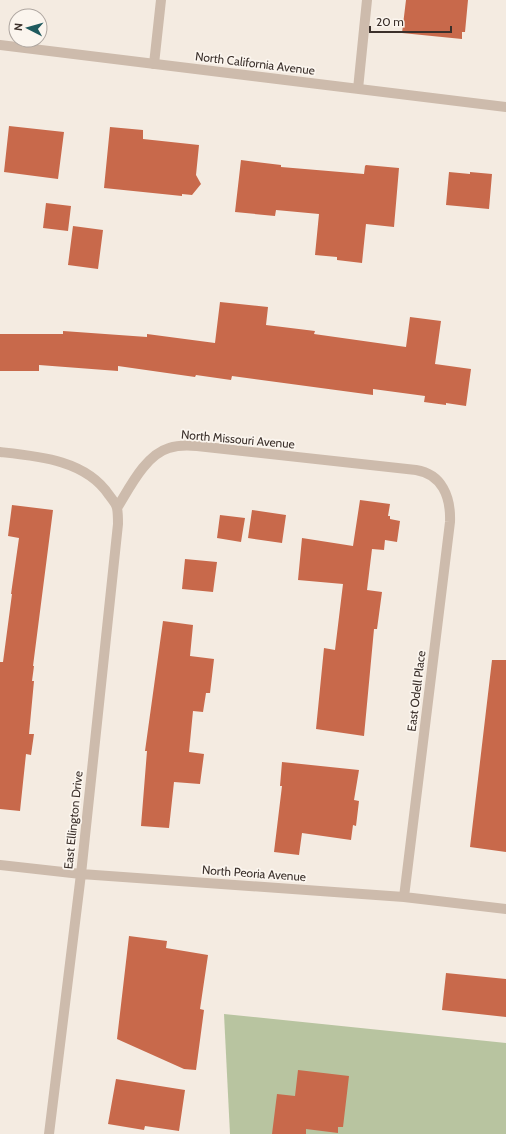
<svg xmlns="http://www.w3.org/2000/svg" width="506" height="1134" viewBox="0 0 506 1134" font-family="Cabin,sans-serif">
<style>
.green{fill:#b8c4a0}
.building{fill:#c8694b}
.lines{fill:none;stroke-linecap:round;stroke-linejoin:round}
.lane{stroke:#cdbbac;stroke-width:10}
.street{stroke:#cdbbac;stroke-width:10}
.labels{text-anchor:middle;dominant-baseline:central;stroke-width:3.5;stroke-linejoin:round;paint-order:stroke}
.street-label{font-size:12px;fill:#3b302b;stroke:#fbf5ee}
</style>
<rect width="100%" height="100%" fill="#f4ebe1"/>
<path class="green" d="M 224,1014 L 506,1043 L 506,1134 L 230,1134 Z"/>
<path class="building" d="M 406,0 L 468,0 L 465,32 L 462,32 L 462,39 L 402,33 Z
M 9,126 L 64,132 L 58,179 L 4,172 Z
M 110,127 L 143,130 L 143,139 L 199,145 L 196,175 L 201,184 L 192,195 L 182,194 L 182,196 L 104,188 Z
M 241,160 L 281,165 L 281,167 L 364,174 L 365,166 L 366,165 L 399,168 L 394,227 L 366,224 L 362,263 L 337,260 L 337,257 L 315,255 L 319,214 L 276,210 L 275,216 L 235,212 Z
M 449,172 L 470,174 L 470,172 L 492,174 L 489,209 L 446,205 Z
M 46,203 L 71,206 L 68,231 L 43,228 Z
M 73,226 L 103,230 L 98,269 L 68,265 Z
M 220,302 L 268,307 L 266,325 L 315,331 L 314,334 L 406,347 L 410,317 L 441,321 L 435,364 L 471,369 L 466,406 L 446,403 L 446,405 L 424,402 L 425,396 L 373,389 L 373,395 L 232,376 L 231,380 L 196,375 L 195,377 L 118,366 L 118,371 L 39,365 L 39,371 L 0,371 L 0,334 L 63,334 L 63,331 L 147,337 L 147,334 L 215,343 Z
M 360,500 L 390,504 L 388,516 L 390,516 L 390,519 L 400,521 L 397,542 L 385,540 L 384,550 L 372,549 L 367,590 L 382,592 L 377,629 L 374,629 L 364,736 L 316,729 L 324,648 L 335,650 L 343,584 L 298,580 L 302,538 L 353,546 Z
M 12,505 L 53,510 L 33,666 L 34,666 L 32,681 L 34,681 L 29,734 L 34,734 L 31,755 L 26,754 L 20,811 L 0,809 L 0,662 L 3,662 L 12,594 L 11,594 L 19,538 L 8,536 Z
M 252,510 L 286,515 L 282,543 L 248,538 Z
M 220,515 L 245,518 L 241,542 L 217,538 Z
M 185,559 L 217,562 L 213,592 L 182,589 Z
M 163,621 L 193,625 L 190,656 L 214,659 L 210,693 L 206,693 L 203,712 L 193,711 L 189,752 L 204,754 L 200,784 L 174,782 L 169,828 L 141,826 L 147,751 L 145,751 Z
M 492,660 L 506,660 L 506,852 L 470,847 Z
M 282,762 L 359,770 L 354,800 L 359,801 L 356,826 L 353,825 L 351,840 L 302,833 L 299,855 L 274,852 L 282,786 L 280,786 Z
M 129,936 L 167,941 L 166,948 L 208,955 L 200,1009 L 204,1010 L 196,1070 L 184,1069 L 117,1039 Z
M 446,973 L 506,979 L 506,1017 L 442,1010 Z
M 298,1070 L 349,1076 L 343,1127 L 338,1127 L 338,1133 L 306,1129 L 306,1134 L 272,1134 L 277,1094 L 295,1096 Z
M 116,1079 L 185,1090 L 179,1131 L 145,1126 L 144,1130 L 108,1124 Z"/>
<g class="lines">
<path class="lane" d="M 154,64 L 161,0"/>
<path class="street" d="M 0,45 L 506,107
M 358,89 L 367,0
M 0,452 C 38,456 86,460 109,495 C 112,499 116,503 117,508 C 118,513 118,519 118,524 L 81,874 L 49,1134
M 117,508 C 129,489 145,455 169,448 C 178,445 188,445 197,446 L 416,470 C 442,474 451,497 450,522 L 404,897
M 0,865 L 81,874 L 404,897 L 506,909"/>
</g>
<g class="labels">
<g class="street-label">
<text transform="translate(255 63) rotate(7)">North California Avenue</text>
<text transform="translate(238 439) rotate(5)">North Missouri Avenue</text>
<text transform="translate(416 691) rotate(-83)">East Odell Place</text>
<text transform="translate(73 820) rotate(-84)">East Ellington Drive</text>
<text transform="translate(254 873) rotate(4)">North Peoria Avenue</text>
</g>
</g>
<g transform="translate(28 28) rotate(276)"><circle r="19" fill="#fbf5ee" stroke="#aea6a0"/>
<path d="M0-3L7 15L0 10L-7 15Z" fill="#1f5a5e"/>
<text y="-6" font-size="11" font-weight="bold" text-anchor="middle" fill="#3b302b">N</text>
</g>
<path d="M370 26v6h81v-6" fill="none" stroke="#3b302b" stroke-width="2"/>
<text x="376" y="26" font-size="12" fill="#3b302b" stroke="#fbf5ee" stroke-width="3" paint-order="stroke">20 m</text>
</svg>
